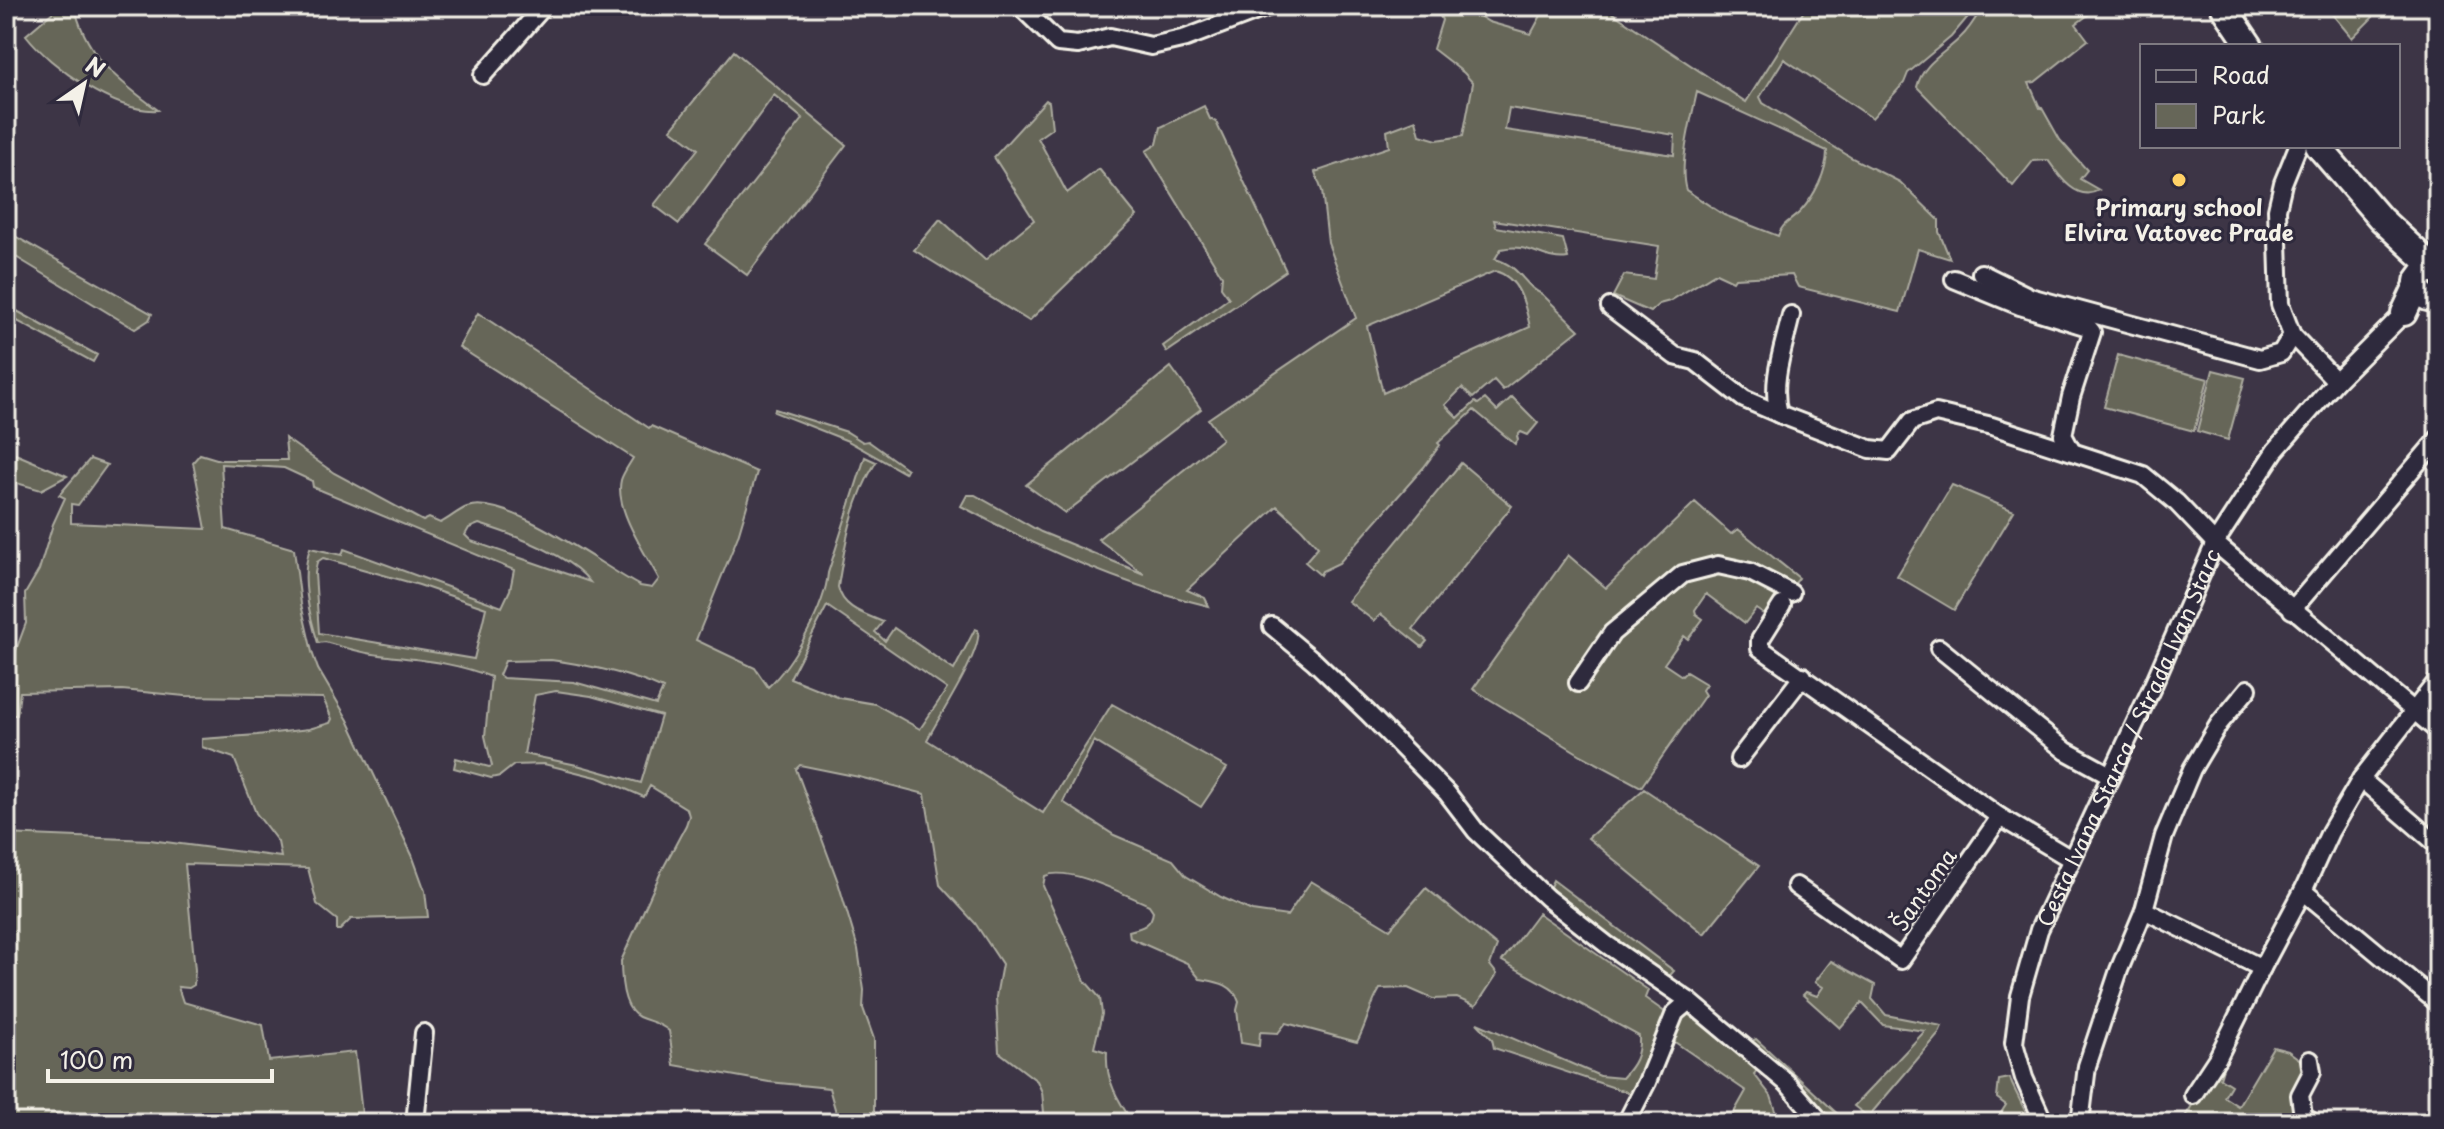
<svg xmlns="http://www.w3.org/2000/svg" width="2444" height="1129" viewBox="0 0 2444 1129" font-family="'Playpen Sans',sans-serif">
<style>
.green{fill:#666658;stroke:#adaca0;stroke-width:2;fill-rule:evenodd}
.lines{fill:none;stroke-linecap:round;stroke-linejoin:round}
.street-casing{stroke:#f4f1e8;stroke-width:22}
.secondary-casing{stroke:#f4f1e8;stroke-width:30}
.street{stroke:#2f2a3d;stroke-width:16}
.secondary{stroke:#2f2a3d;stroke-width:24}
.poi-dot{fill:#ffd166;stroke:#2f2a3d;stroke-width:3}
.labels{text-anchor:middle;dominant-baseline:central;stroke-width:6;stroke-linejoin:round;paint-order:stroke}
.poi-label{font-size:22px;font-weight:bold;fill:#f4f1e8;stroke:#2f2a3d}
.street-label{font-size:22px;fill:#f4f1e8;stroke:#2f2a3d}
</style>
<rect width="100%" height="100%" fill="#3d3546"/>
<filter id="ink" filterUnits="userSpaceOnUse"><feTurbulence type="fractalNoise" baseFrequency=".0125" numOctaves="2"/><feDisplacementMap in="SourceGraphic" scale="16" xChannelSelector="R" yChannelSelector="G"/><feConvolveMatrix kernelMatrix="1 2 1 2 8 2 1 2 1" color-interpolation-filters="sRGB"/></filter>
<g filter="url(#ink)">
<path class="green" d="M 60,6 L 80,6 L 76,12 C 88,58 121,83 158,110 C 115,113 51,67 26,35 Z
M 1445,6 L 1463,6 L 1489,22 L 1531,34 L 1546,6 L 1602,6 L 1746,102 L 1807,6 L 1967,6 L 1972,12 L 1951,37 L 1908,73 L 1904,83 L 1872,118 L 1784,59 L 1760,97 L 1763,103 L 1852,158 L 1900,182 L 1939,220 L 1939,232 L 1950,259 L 1918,249 L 1900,312 L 1798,287 L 1792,275 L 1735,278 L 1733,281 L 1716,273 L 1670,301 L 1659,304 L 1650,312 L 1613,296 L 1624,275 L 1654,279 L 1659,246 L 1494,220 L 1496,227 L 1563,239 L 1568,258 C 1543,262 1532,242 1501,249 L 1495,259 C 1521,266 1524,287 1542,294 L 1579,330 L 1503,390 L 1494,380 L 1473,398 L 1462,388 L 1445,405 L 1458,418 L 1475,402 L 1478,404 L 1485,399 L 1497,411 L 1512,397 L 1538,423 L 1528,435 L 1521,432 L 1517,436 L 1518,440 L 1515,444 L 1474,410 L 1438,443 L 1440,445 L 1424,467 L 1339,563 L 1322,571 L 1320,575 L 1305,562 L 1318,547 L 1302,529 L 1277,506 L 1187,590 L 1205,598 L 1209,606 C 1122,585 1039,548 961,506 L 967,495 L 975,495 L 1041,532 L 1144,574 L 1098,539 L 1222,439 L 1208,419 L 1356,318 L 1328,243 L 1322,191 L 1315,172 L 1389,147 L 1387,131 L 1416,120 L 1420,135 L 1437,140 L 1463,136 L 1473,83 L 1464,73 L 1433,49 L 1442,20 L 1440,16 ZM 1697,92 L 1827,151 C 1827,172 1814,197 1800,212 C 1791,221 1782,223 1778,236 L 1724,215 L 1686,190 C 1678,167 1692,116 1697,92 ZM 1509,108 L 1675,135 L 1674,155 L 1505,130 ZM 1495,271 C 1520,278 1525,304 1530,327 L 1383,393 L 1367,326 Z
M 1983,6 L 1989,6 L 1997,14 L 2006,6 L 2100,6 L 2076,24 L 2088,40 L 2035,82 L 2029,83 L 2040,108 L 2042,108 L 2060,140 L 2087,170 L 2080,179 L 2099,190 C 2077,203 2059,176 2048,160 L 2033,161 L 2013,186 L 1917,87 C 1922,64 1944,54 1960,38 C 1970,29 1976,18 1983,6 Z
M 2339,6 L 2369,6 L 2367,9 L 2373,17 L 2352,38 L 2332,14 Z
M 734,51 L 846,145 L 747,275 L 705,244 L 803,119 L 774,95 L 679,224 L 654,205 L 698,149 L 671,129 Z
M 1046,100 L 1049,102 L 1052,128 L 1038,138 L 1067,193 L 1099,169 L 1137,216 L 1029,321 L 914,250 L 940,219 L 985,260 L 1034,220 L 994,157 Z
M 1204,106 L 1210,119 L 1216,122 L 1286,271 L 1167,352 L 1163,346 L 1229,298 L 1221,287 L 1222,276 L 1146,151 L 1157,144 L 1161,127 Z
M 6,231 L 152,314 L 149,320 L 135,329 L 6,251 Z
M 6,305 L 97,355 L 93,362 L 6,315 Z
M 478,313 L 649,428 L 651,426 L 757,472 L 738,536 L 696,640 L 755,668 L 768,687 C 793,664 825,607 828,573 L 865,457 L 876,462 C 852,501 845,543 838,587 C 843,609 865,614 883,622 L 875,632 L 885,641 L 894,628 L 954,670 L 975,629 L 978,630 C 983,651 938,718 927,740 L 1043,813 L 1112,704 L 1227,768 L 1201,807 L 1094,741 L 1063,802 L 1114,835 L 1173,860 L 1186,876 L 1221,897 L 1252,911 L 1287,916 L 1311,881 L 1390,929 L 1426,888 L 1497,946 L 1490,965 L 1497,974 L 1478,1003 L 1475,1006 L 1457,998 L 1433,999 L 1408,988 L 1380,989 C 1369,1007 1367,1024 1357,1042 L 1286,1023 L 1278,1033 L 1260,1032 L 1259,1046 L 1241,1043 L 1237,1010 L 1239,1002 C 1233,983 1216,982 1200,979 L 1187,963 L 1130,938 L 1129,931 C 1142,928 1152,925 1153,911 L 1149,905 C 1125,895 1069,865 1045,876 L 1043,886 L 1085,981 L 1100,998 L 1102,1014 L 1094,1048 L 1107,1052 C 1105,1080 1118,1100 1133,1123 L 1045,1123 L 1042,1092 L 1037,1081 L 999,1052 L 996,997 L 1002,964 L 975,923 L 940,885 L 925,794 L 859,777 L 800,765 L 796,769 L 838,882 L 858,949 L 864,990 L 863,1008 L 874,1039 L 874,1123 L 839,1123 L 829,1088 L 769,1082 L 674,1065 L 669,1031 C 659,1022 650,1022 639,1017 C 622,1009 621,977 621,961 L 661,872 L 686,825 L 689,816 L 687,809 L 650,786 L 644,797 L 600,778 L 544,764 L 514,765 L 500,776 L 491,778 L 454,768 L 456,758 L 489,767 L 492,766 L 485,736 L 491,677 C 455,662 419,660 380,655 C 361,653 343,647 325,642 L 318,643 C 309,614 300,577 310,548 L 342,555 L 344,549 L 502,607 L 510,590 L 514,570 L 313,487 L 312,481 L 284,468 L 221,464 L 225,529 L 294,549 L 301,604 L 312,652 L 318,669 L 348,720 L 412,855 L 425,891 L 428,917 L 351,919 L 340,930 L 337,930 L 337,920 L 317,904 L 308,868 L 185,864 L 195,970 L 194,985 L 189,988 L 178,987 L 183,1002 L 263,1025 L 269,1061 L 355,1052 L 363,1123 L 260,1123 L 259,1119 L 239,1117 L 238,1123 L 185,1123 L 184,1117 L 172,1119 L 172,1123 L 6,1123 L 6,834 L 150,840 L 281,857 L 278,842 L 256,813 L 234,758 L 202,747 L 202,739 L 257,735 L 309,729 L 330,723 L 332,719 L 323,698 L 185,696 L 122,690 L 20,692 L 17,715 L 6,715 L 6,677 L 26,623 L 25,594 L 39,570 L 53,524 L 65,498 L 59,495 L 90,459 L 107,465 L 78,505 L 71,504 L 71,523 L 206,529 L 193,462 L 200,454 L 220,460 L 287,460 L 285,438 L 334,473 L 423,521 L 429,518 L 440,523 C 449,519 457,511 467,507 C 507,493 603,567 640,586 L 652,588 L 659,579 C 646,554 614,509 621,480 C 623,473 629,465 633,458 L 459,347 ZM 479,524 C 511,534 570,555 590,582 L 471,541 L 465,535 L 469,528 ZM 323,558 L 419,585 L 486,608 L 474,659 L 319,633 L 315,573 L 317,562 ZM 827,606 L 947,689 L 920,729 L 875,704 L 840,698 L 790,678 ZM 551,660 C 589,665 628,673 663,689 L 656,705 L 574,682 L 503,678 L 499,675 L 505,661 ZM 556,691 L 591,696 L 661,716 L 641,783 L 577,765 L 524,754 L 535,695 Z
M 2118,355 L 2208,379 L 2194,431 L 2104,407 Z
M 1171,367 L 1201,409 L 1065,513 L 1026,485 Z
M 2213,370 L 2245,378 L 2228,440 L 2197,431 Z
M 775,409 L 847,432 L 863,442 L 868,441 L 907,469 L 905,473 L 848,441 L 774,412 Z
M 6,450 L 65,475 L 67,476 L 41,490 L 6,480 Z
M 1461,463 L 1512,506 L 1413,629 L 1427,641 L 1422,647 L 1381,614 L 1374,621 L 1348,601 Z
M 1952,485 L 2014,511 L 1954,610 L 1897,576 Z
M 1695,502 L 1731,534 L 1738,529 L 1799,578 L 1769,618 L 1756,609 L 1745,623 L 1706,594 L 1695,610 L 1696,614 L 1703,619 L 1688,639 L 1684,636 L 1664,664 L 1682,676 L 1686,672 L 1706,684 L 1702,690 L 1705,695 L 1641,787 L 1581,755 L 1473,689 L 1568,555 L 1606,588 Z
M 1644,789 L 1759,866 L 1704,934 L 1588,838 Z
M 1553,880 L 1674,971 L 1665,981 L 1547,893 Z
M 1538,913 L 1648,990 L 1645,998 L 1669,1015 L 1636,1095 L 1494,1048 L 1492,1039 L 1477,1023 L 1600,1076 L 1622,1078 C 1634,1065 1640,1055 1639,1036 L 1502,961 Z
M 1831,961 L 1875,985 L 1872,999 L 1886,1015 L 1942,1026 L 1938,1035 L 1868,1117 L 1854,1106 L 1925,1031 L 1883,1025 L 1862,1003 L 1840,1028 L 1803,995 L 1806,992 L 1817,996 L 1823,987 L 1815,982 Z
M 1685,1012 L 1758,1069 L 1754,1074 L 1771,1096 L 1780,1123 L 1728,1123 L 1746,1091 L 1669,1038 Z
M 1756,1039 L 1842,1118 L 1848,1114 L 1855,1123 L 1828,1123 L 1743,1045 Z
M 2273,1047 L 2288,1051 L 2313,1069 L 2303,1089 L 2308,1123 L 2181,1123 L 2218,1064 L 2223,1068 L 2220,1078 L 2231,1085 L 2224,1097 L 2238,1106 Z
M 2010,1078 L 2012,1084 L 2031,1123 L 2002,1123 L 1997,1119 L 2006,1105 L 1997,1098 L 1999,1080 Z"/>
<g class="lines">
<g class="street-casing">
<g id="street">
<path d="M 1020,6 L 1058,43 L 1078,45 L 1110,37 L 1151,46 L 1186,38 L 1270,6"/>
<path d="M 483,75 L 544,6"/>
<path d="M 2298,146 L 2283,183 L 2277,209 L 2280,304 L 2292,335 L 2336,381"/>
<path d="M 1981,273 L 2030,297 L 2260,359 L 2281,353 L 2292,335"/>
<path d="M 1954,279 L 2020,306 L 2088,327 L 2092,332 L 2071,397 L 2063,435 L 2071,450"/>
<path d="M 1610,307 L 1675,356 L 1695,361 L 1744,399 L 1779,414"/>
<path d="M 1791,315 C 1784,347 1770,381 1779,414 L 1870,449 L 1889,451 L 1912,421 L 1936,413 L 1992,426 L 2143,475 L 2177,503 L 2215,543 L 2438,731"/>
<path d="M 1782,605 L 1760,640 L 1760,648 L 2000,817 L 2071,859"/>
<path d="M 2292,610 L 2438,439"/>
<path d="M 1272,626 L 1314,661 L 1367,712 L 1447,793 L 1476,831 L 1547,898 L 1606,944 L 1689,1001 L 1787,1083 L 1822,1123"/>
<path d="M 1939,648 L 2066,751 L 2110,775"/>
<path d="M 1578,683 L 1612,633 L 1683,574 L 1718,565 L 1750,572 L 1791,593"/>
<path d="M 1739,759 L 1803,676"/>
<path d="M 2361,779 L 2438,845"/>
<path d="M 1796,886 L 1901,960 L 2000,817"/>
<path d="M 2303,891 L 2438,1003"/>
<path d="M 2144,910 L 2262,968 L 2303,891 L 2330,832 L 2361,779 L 2438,680"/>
<path d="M 2310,1060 L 2312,1072 L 2300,1095 L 2303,1116 L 2313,1123"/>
<path d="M 2193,1095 L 2218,1057 L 2262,968"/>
<path d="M 415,1123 L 424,1033"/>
<path d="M 1626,1123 L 1647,1082 L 1675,1013 L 1689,1001"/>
<path id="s1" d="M 2044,1123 L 2024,1078 L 2014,1043 L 2020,996 L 2039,930 L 2154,683 L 2215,543 L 2275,451 L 2336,381 L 2404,313"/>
<path d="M 2080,1123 L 2087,1066 L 2119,970 L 2144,910 L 2164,836 L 2192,769 L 2219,724 L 2248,689"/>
</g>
</g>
<g class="secondary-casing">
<path id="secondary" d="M 2223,6 L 2250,46
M 2318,146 L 2381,219 L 2435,269
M 2438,270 L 2425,270 L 2417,281 C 2418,294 2426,301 2438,298
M 2404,313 L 2417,285"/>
</g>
<use href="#street" class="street"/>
<use href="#secondary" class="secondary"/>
</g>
</g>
<circle class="poi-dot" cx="2179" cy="180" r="8"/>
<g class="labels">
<g class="poi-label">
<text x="2179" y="206">Primary school<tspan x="2179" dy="25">Elvira Vatovec Prade</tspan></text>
</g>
<g class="street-label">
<text stroke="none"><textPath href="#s1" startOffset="414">Cesta Ivana Starca / Strada Ivan Starc</textPath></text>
<text transform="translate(1923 889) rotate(-55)">Šantoma</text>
</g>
</g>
<rect width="2444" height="1129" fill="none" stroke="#2f2a3d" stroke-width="32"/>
<rect x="16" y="16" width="2412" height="1097" fill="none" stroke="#f4f1e8" stroke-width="3" filter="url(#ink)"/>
<rect x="2140" y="44" width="260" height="104" fill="#2f2a3d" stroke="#7e7a81" stroke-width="2"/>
<rect x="2156" y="70" width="40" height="12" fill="#2f2a3d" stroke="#7e7a81" stroke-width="2"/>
<text x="2212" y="84" font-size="24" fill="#f4f1e8">Road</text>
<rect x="2156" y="104" width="40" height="24" fill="#666658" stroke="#7e7a81" stroke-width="2"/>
<text x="2212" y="124" font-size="24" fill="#f4f1e8">Park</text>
<g transform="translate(84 84) rotate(34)" stroke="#2f2a3d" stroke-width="6" paint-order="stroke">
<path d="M0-6L14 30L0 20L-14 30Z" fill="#f4f1e8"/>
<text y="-12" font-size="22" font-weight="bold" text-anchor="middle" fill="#f4f1e8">N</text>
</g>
<path d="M48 1069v12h224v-12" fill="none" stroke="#f4f1e8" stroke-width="4"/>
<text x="60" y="1069" font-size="24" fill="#f4f1e8" stroke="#2f2a3d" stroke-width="6" paint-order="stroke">100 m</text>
</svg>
